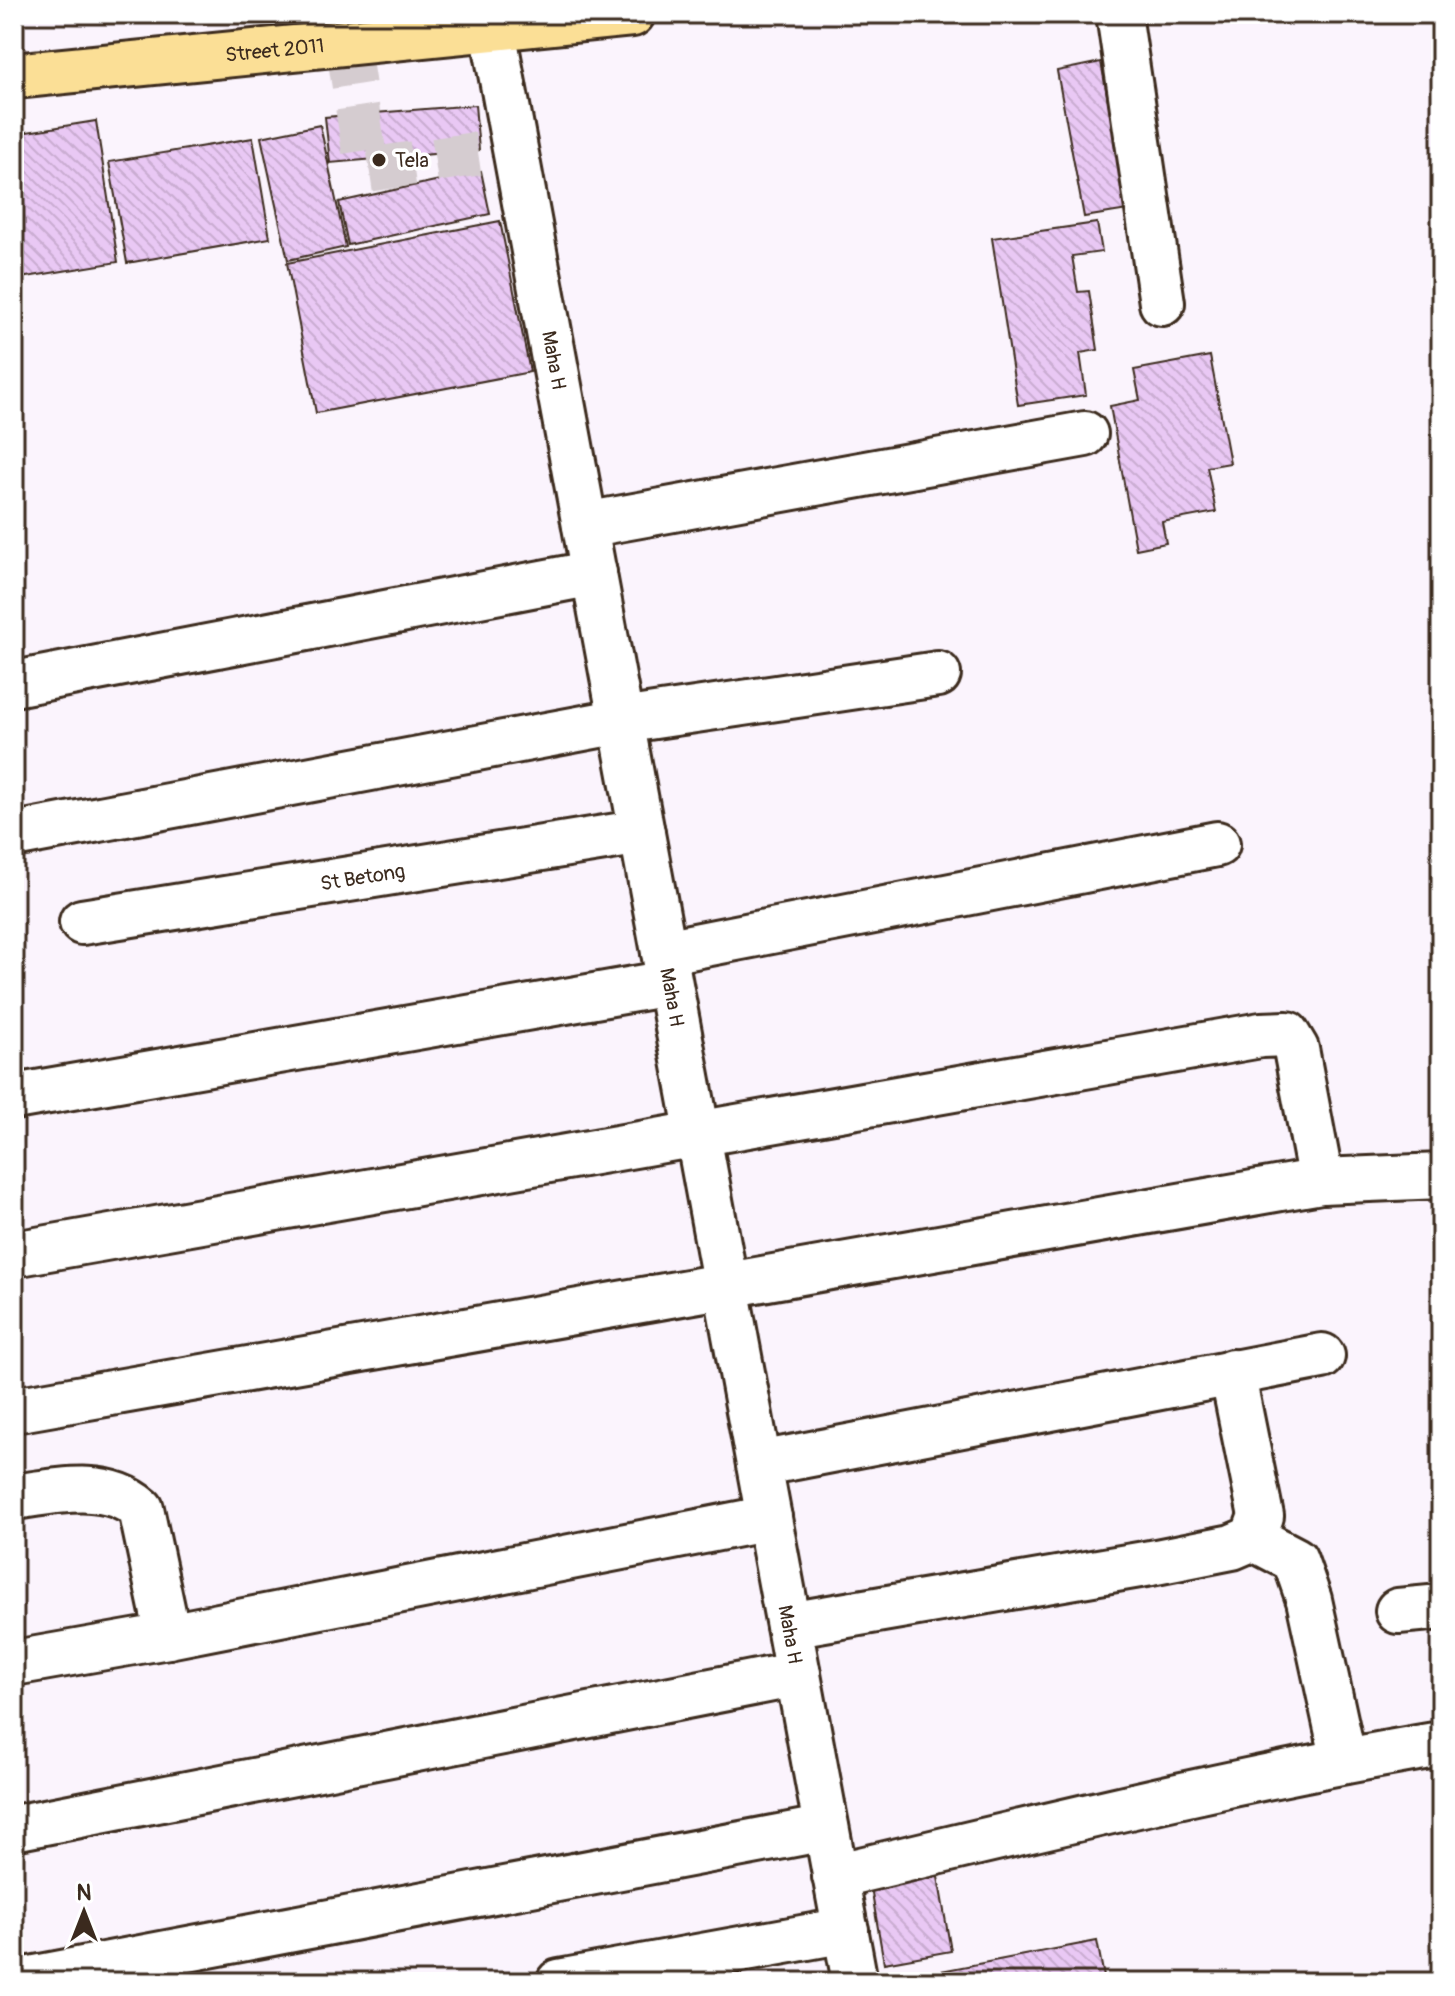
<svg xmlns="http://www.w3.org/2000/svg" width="1455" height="1996" viewBox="0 0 1455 1996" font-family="Pangolin,sans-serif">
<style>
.building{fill:url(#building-back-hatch);stroke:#3b2a1e;stroke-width:2}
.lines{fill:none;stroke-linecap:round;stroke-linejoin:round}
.minor-tunnel{stroke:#d5ccd0;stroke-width:44;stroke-dasharray:44 22;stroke-linecap:butt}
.minor-casing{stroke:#3b2a1e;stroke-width:50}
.major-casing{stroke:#3b2a1e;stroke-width:50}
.minor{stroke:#fff;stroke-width:44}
.major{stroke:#fbdf96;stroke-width:44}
.poi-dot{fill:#3b2a1e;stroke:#fff;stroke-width:3}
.labels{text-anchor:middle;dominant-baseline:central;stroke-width:7;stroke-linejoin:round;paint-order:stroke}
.street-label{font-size:20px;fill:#3b2a1e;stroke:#fff}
.poi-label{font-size:20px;fill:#3b2a1e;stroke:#fff;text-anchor:start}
</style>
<defs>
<pattern id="building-back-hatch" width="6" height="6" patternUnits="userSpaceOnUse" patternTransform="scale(2)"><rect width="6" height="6" fill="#e9c8f4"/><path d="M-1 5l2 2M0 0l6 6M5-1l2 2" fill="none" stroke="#c9acd1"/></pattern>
</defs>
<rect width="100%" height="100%" fill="#fbf4fd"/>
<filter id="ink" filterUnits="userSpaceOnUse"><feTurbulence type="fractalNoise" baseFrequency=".0125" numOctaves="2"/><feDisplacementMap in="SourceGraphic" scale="16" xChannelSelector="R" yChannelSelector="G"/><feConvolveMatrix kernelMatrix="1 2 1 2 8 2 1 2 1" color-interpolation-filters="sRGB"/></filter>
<g filter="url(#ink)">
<path class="building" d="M 1101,62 L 1128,210 L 1084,217 L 1057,71 Z
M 475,105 L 479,150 L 330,163 L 325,117 Z
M 96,121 L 118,262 L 14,279 L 14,134 Z
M 320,125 L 346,247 L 288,260 L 261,137 Z
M 253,138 L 270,238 L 127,263 L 109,162 Z
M 481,171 L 490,214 L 348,245 L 339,202 Z
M 500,221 L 530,372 L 316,413 L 287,263 Z
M 1097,223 L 1102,252 L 1072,256 L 1078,292 L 1089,291 L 1098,350 L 1080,353 L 1086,395 L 1018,405 L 992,238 Z
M 1210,356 L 1230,463 L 1207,467 L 1216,512 L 1162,522 L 1166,543 L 1136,549 L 1110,406 L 1140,400 L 1134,370 Z
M 938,1877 L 951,1951 L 884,1963 L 871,1888 Z
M 1097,1941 L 1105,1982 L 884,1982 Z"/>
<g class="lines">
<path class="minor-tunnel" d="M 347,42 L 367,170 L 515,148"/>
<g class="minor-casing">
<g id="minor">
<path id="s1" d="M 490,14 L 855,1982"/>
<path d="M 1119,14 L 1162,303"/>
<path d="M 585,525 L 1085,434"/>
<path d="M 14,684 L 594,573"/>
<path d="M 14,835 L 621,721 L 938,674"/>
<path id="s2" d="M 82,922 L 642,832"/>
<path d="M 664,952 L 1217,844"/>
<path d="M 14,1097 L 669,983"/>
<path d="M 14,1254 L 1261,1035 L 1287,1034 L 1296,1049 L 1321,1181"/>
<path d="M 14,1410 L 1321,1181 L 1441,1176"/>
<path d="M 759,1464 L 1322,1356"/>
<path d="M 14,1497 C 56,1491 107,1479 141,1509 L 168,1636"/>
<path d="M 1253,1538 L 1295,1560 L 1309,1600 L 1344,1761"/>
<path d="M 1398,1611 L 1441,1607"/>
<path d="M 789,1625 L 1151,1563 L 1232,1547 L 1253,1538 L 1261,1516 L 1232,1372"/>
<path d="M 14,1663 L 168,1636 L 769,1518"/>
<path d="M 14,1828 L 798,1674"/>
<path d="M 835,1876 C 1036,1829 1237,1778 1441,1744"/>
<path d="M 14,1982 L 826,1828"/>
<path d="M 559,1982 L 846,1930"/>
</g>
</g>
<g class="major-casing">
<g id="major">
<path id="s3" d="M 14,76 L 632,14"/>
</g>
</g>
<use href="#minor" class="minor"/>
<use href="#major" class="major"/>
</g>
</g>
<circle class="poi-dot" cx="379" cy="160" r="8"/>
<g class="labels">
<g class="street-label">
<text stroke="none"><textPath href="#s3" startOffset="262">Street 2011</textPath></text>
<text stroke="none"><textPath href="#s1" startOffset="352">Maha H</textPath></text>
<text stroke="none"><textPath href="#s2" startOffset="284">St Betong</textPath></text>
<text stroke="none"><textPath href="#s1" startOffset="1000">Maha H</textPath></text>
<text stroke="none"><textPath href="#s1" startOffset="1648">Maha H</textPath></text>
</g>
<g class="poi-label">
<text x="395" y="160">Tela</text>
</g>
</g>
<rect width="1455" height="1996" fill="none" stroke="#fff" stroke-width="48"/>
<rect x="24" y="24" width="1407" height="1948" fill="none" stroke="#3b2a1e" stroke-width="3" filter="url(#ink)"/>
<g transform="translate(84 1912)" stroke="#ffffff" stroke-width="6" paint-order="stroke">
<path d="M0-6L14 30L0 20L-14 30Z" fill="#3b2a1e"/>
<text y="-12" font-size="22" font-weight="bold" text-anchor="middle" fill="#3b2a1e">N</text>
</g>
</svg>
